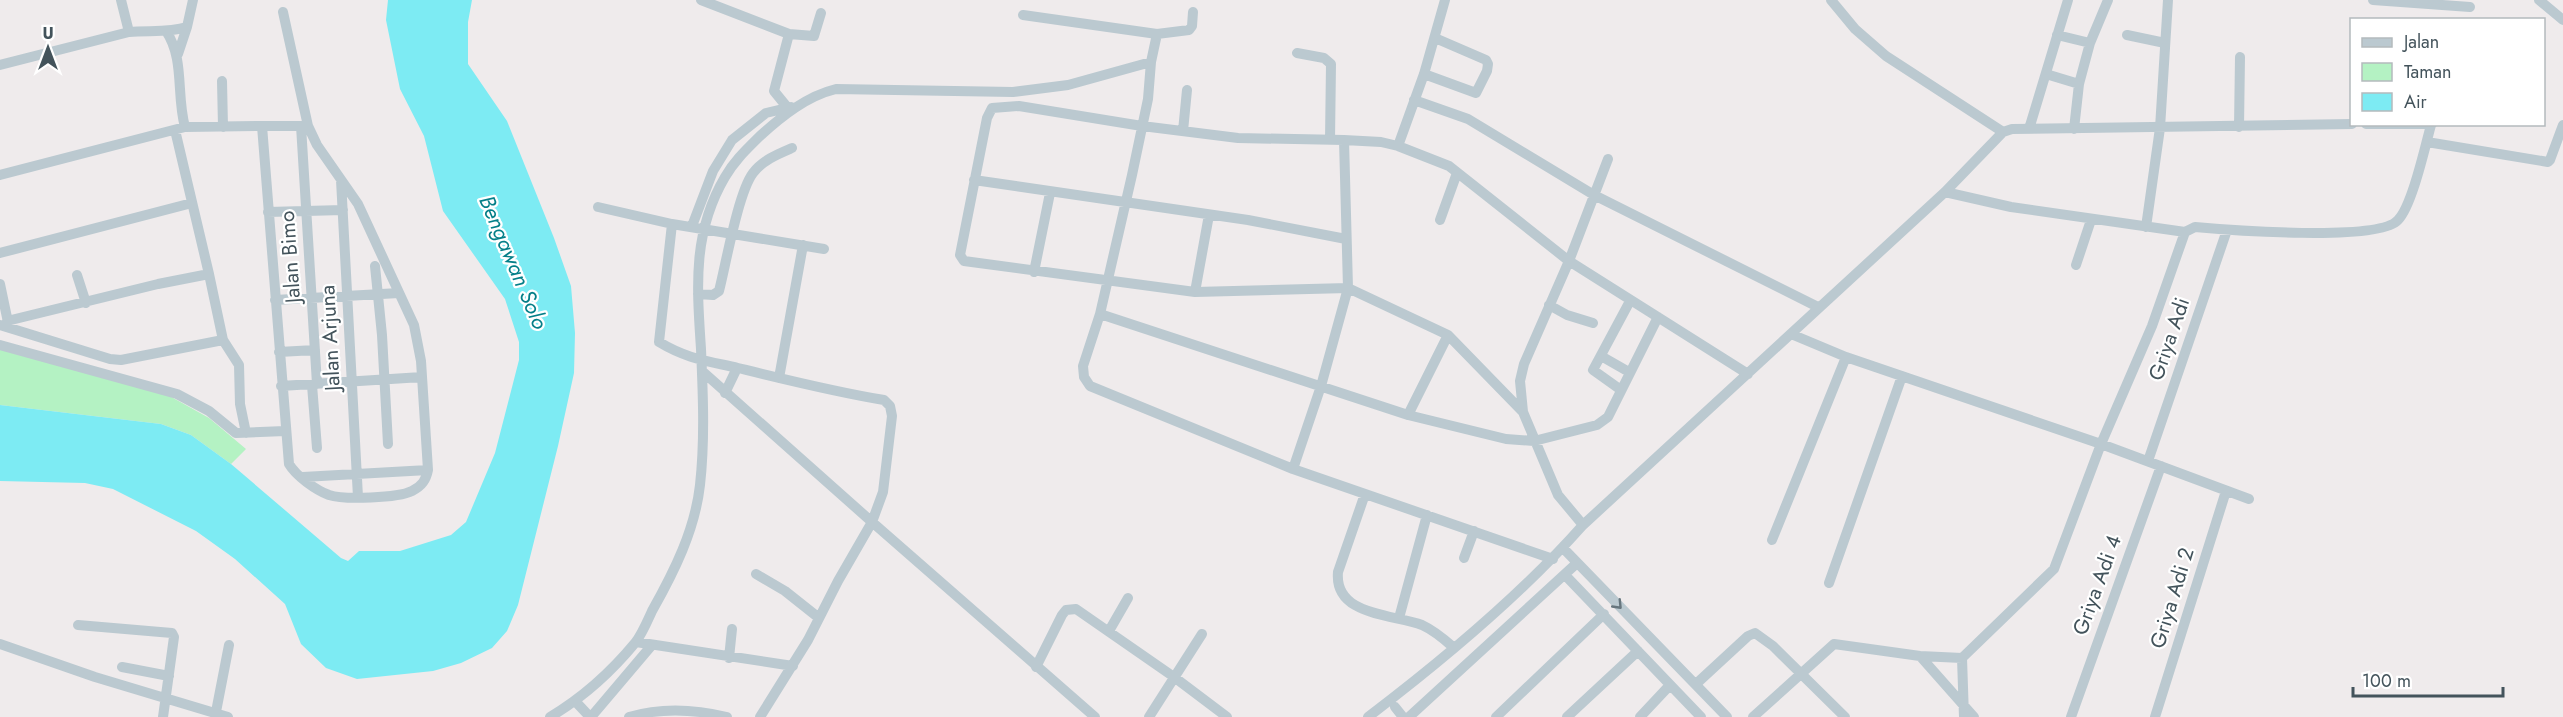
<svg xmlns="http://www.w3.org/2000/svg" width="2563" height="717" viewBox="0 0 2563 717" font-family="Jost,sans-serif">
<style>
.green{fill:#b4f2c3}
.water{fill:#7debf3}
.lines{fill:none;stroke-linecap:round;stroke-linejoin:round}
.minor{stroke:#bbc9d0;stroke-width:10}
.oneway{stroke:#67767e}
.labels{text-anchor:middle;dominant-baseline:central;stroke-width:4.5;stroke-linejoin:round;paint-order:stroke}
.street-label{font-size:21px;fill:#43535b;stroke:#fff}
.water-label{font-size:22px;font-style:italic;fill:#047f88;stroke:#fff}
</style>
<rect width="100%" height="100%" fill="#efebec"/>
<path class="green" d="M 0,349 L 157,389 L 209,418 L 246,449 L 231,464 L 191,435 L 161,424 L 0,405 Z"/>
<path class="water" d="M 388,0 L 472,0 L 468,22 L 468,64 L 507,121 L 554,238 L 571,286 L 575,333 L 574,373 L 558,446 L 518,605 L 507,631 L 492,648 L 461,663 L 433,671 L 357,679 L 326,668 L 301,644 L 285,604 L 235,559 L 196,531 L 113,489 L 85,483 L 0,481 L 0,405 L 161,424 L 191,435 L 231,464 L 341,558 L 348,561 L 359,551 L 400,551 L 451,535 L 466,522 L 495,453 L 519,360 L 519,342 L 505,299 L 443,211 L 424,136 L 400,89 L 386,20 Z"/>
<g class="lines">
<path class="minor" d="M 121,0 L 129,32
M 701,0 L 789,34 L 774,91 L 787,107
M 1831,0 L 1855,29 L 1886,56 L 2003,132
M 2373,0 L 2470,7
M 2539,0 L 2563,20
M 283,12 L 308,126
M 1023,15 L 1157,34 L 1151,62 L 1148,99 L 1132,175 L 1100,314 L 1083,366 L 1084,377 L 1090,386 L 1293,469 L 1553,559
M 166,31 C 185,59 176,95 185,127
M 789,34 L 814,36 L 821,13
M 1157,34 L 1189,30 L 1192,26 L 1193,12
M 2057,35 L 2090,43
M 2127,35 L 2165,43
M 1297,53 L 1324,58 L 1331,64 L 1330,140
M 178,54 L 187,27 L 193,0
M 0,65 L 129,32 C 148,30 169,33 187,27
M 1424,74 L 1476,93 L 1487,71 L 1488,64 L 1486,60 L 1435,38
M 2046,74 L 2079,84
M 222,81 L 223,127
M 1414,100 L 1468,119 L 1594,195 L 1818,307
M 2366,124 L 2432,124
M 262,126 L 308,126 L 317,145 L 358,204 L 414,325 L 421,361 L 428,470 C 426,480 422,486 412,491 C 398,498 344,500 329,495 C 316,490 296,476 289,464 Z
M 301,126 L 317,384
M 2239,127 L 2240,57
M 2029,129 L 2068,0
M 2074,129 L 2079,84 L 2090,43 L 2108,0
M 175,130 L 209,274
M 1183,131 L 1187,90
M 1344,140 L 1381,142 L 1398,146 L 1449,166 L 1569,261 L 1748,374
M 2427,142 L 2548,162 L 2550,160 L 2563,125
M 1398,146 L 1424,74 L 1445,0
M 0,175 L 185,127 L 262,126
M 341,180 L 358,497
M 974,180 L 1248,220 L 1346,239
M 1945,192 L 2011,207 L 2185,232 L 2195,227 C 2228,230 2379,242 2398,220 C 2412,206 2425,147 2431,125
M 598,207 L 672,224
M 268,212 L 343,210
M 1440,220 L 1457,173
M 692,226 L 713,171 L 732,140 L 766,113 L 791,107
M 2146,227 L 2160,128 L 2168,0
M 0,253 L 192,203
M 2076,265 L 2091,220
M 375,266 L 382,335 L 388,444
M 1034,272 L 1050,193
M 77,275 L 86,303
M 0,284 L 9,327
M 1195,292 L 1209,215
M 698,294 L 713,295 L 719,291 C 726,264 738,193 753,173 C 763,160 778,154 792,148
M 275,300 L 399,293
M 1549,305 L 1567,315 L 1593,323
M 1100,314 L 1408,415 L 1506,439 L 1534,441 L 1597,425 L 1608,417 L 1658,317
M 7,321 L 158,284 L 209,274 L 223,340 L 239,365 L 240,404 L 246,433
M 0,325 L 110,359 L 121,360 L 223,340
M 1791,334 L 1846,357 L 2101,444 L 2152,326 L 2185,232
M 0,345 L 177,394 L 209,411 L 236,433 L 285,431
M 279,352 L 315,350
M 1601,356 L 1629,372
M 702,371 L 872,522 L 883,492 L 892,416 L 890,406 L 884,400 C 835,392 787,380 738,368 C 708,361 687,359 659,342 L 672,224 L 824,249
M 779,378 L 803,245
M 312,385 L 317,448
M 281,386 L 422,377
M 1621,390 L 1593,370 L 1630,301
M 725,393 L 737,368
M 1408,415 L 1448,335
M 2148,461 L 2227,230
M 1293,469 L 1321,386 L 1348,288 L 1344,140 L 1238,138 L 1142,126 L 1019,106 L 992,108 L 987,118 L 960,255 L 964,261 L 1195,292 L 1348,288 L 1448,335 L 1523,412
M 303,477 L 428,470
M 1365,494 L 1338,572 C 1334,616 1393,614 1422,625 C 1433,630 1444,639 1453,647
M 1583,525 L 1558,495 L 1523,412 L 1520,381 L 1524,364 L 1569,261 L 1608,159
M 1772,540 L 1846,357
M 1563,548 L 1727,717
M 1464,558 L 1474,531
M 756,574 L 785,591 L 819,618
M 1565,575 L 1701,717
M 1829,583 L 1902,376
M 1399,618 L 1427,515
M 78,625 L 172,633 L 174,637 L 163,717
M 1109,631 L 1128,598
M 636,642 L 793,666
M 0,644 L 95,677 L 228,717
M 1920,656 L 1974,717
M 729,658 L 732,629
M 122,667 L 169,676
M 1036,667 L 1062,615 L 1066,610 L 1076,609 L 1174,677 L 1227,717
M 1696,684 L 1748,636 L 1755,633 L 1773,646 L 1845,717
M 575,701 L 590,717
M 1395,707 L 1403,717
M 215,717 L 229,645
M 550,717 C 582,698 611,672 635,643 C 642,634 647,622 652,611 C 674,572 695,530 700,485 C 705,440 703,394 701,349 C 697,288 692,233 725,177 C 734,161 747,149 760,136 C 782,116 807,96 836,89 L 1013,92 L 1068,85 L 1151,62
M 591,717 L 652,645
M 629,717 C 662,707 694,709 727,717
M 760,717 L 808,640 L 838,581 L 872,522 L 1095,717
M 1149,717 L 1202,634
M 1368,717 C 1443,660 1521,595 1583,525 L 1945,192 L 2003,132 L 2012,129 L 2352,124
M 1409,717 L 1577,563
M 1496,717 L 1604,614
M 1567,717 L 1638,651
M 1640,717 L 1670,685
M 1753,717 L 1834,644 L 1920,656 L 1962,658
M 1964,717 L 1962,658 L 2054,569 L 2101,444 L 2249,499
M 2071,717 L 2161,466
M 2155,717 L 2226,491"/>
</g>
<defs><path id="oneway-chevron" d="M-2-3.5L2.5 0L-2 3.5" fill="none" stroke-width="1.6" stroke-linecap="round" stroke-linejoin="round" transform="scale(1.5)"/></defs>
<use class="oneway" href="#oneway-chevron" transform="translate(1618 605) rotate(46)"/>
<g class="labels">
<g class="street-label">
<text transform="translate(290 257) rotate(-94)">Jalan Bimo</text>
<text transform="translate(330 338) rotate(-93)">Jalan Arjuna</text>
<text transform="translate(2169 339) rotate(-71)">Griya Adi</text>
<text transform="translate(2097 585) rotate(-70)">Griya Adi 4</text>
<text transform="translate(2172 598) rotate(-73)">Griya Adi 2</text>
</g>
<g class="water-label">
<text transform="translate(514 262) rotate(67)">Bengawan Solo</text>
</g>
</g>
<rect x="2350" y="18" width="195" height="108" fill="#ffffff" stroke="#b4babd" stroke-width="1.5"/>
<rect x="2362" y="38" width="30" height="9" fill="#bbc9d0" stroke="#b4babd" stroke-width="1.5"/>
<text x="2404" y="48" font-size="18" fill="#43535b">Jalan</text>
<rect x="2362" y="63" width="30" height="18" fill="#b4f2c3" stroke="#b4babd" stroke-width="1.5"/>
<text x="2404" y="78" font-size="18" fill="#43535b">Taman</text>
<rect x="2362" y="93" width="30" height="18" fill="#7debf3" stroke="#b4babd" stroke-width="1.5"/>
<text x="2404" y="108" font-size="18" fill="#43535b">Air</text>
<g transform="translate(48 48)" stroke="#ffffff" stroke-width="4.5" paint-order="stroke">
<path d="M0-4.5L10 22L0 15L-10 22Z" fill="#43535b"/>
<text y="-9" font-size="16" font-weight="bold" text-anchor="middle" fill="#43535b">U</text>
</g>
<path d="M2353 687v9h150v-9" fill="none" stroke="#43535b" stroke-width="3"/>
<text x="2362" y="687" font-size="18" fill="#43535b" stroke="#ffffff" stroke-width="4.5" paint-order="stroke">100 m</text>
</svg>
